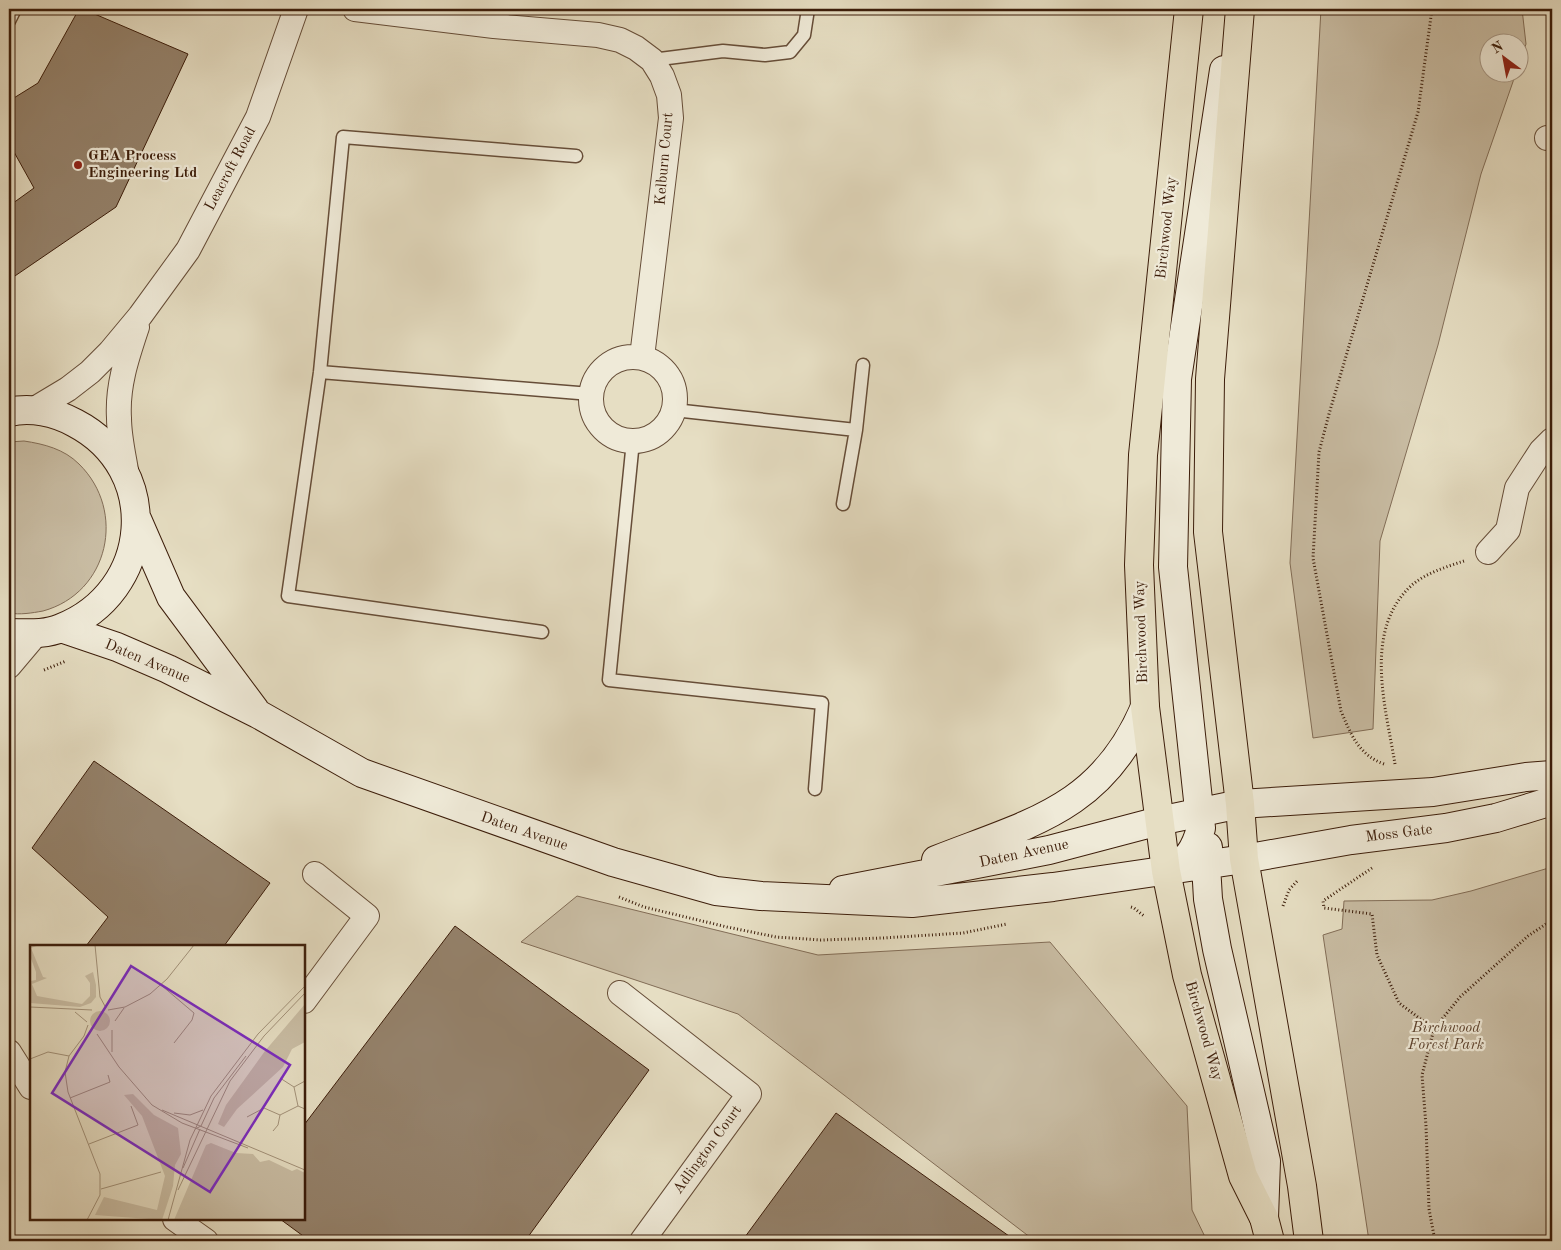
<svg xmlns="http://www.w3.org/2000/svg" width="1561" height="1250" viewBox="0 0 1561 1250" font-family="'Old Standard TT',serif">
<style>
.green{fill:#c9bda4;stroke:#826d57}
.building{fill:#94816a;stroke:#3c1d0a}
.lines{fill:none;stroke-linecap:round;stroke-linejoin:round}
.lane-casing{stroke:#664d38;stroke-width:15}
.street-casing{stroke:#664d38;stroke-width:26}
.secondary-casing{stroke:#3c1d0a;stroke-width:30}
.primary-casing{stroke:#3c1d0a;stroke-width:30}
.path{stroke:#3c1d0a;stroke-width:3;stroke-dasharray:1 2.5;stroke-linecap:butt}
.lane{stroke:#efead8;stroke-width:12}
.street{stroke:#efead8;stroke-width:24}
.secondary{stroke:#efead8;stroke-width:28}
.primary{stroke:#e6dec3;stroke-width:28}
.poi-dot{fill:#8f2418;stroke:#efead8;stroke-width:2}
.labels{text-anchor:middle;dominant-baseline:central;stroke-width:4.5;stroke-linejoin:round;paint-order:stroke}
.poi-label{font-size:15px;font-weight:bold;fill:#3c1d0a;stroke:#efead8;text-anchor:start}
.street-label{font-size:15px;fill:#3c1d0a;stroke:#efead8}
.park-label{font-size:15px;font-style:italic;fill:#5f4530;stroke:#efead8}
.inset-road{fill:none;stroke:#a29179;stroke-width:1}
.view{fill:#7b2cbf;fill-opacity:0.15;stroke:#7b2cbf;stroke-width:2.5}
.inset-edge{fill:none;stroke:#3c1d0a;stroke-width:2.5}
</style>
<rect width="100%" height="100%" fill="#e6dec3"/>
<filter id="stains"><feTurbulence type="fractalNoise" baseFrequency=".004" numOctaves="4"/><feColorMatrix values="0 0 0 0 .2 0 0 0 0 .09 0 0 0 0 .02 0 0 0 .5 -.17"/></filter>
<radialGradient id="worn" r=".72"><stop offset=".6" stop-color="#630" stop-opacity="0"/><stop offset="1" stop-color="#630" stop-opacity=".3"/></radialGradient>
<path class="green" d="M 1321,9 L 1522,9 L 1526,44 L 1519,65 L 1518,42 L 1488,42 L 1488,72 L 1516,73 L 1481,174 L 1438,345 L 1380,541 L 1373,729 L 1313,738 L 1290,563 Z
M 24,441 C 44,444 64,449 79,464 C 127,511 109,593 43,611 C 32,613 20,615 9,613 L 9,442 Z
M 1552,867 L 1552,1241 L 1369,1241 L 1323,935 L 1342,929 L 1344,901 L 1432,900 L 1471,891 Z
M 577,896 L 818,955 L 1050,942 L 1187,1106 L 1192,1210 L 1207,1241 L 1035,1241 L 738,1014 L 521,942 Z"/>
<path class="building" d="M 79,9 L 83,9 L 188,54 L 116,207 L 9,280 L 9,206 L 34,188 L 9,143 L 9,101 L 38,83 Z
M 94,761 L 270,883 L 224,946 L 86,946 L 108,917 L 32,848 Z
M 455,926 L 649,1070 L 525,1241 L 310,1241 L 280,1219 L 304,1219 L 304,1125 Z
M 836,1113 L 1016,1241 L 742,1241 Z"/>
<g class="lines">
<g class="lane-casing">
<path id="lane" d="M 9,21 L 15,9
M 652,60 L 723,51 L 765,55 L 790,52 L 804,35 L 808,9
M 320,372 L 591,394
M 674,410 L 856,430 L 843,504
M 856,430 L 863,365
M 633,441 L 609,680 L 822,703 L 815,789
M 542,632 L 288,596 L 320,372 L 343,137 L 576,156"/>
</g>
<g class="street-casing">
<path id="street" d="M 355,9 L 494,26 L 598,35 L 620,40 L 636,48 L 652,60 L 662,76 L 669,95 L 671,118 L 642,357
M 1547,138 L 1552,138
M591 399a42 42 0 1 1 84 0a42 42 0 1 1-84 0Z
M 33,410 L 68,389 L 90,372 L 110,352 L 140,316 L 188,250 L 258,117 L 296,9
M 127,476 C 124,457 119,437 119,418 C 117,386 127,357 137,327
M 1488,552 L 1508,530 L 1517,488 L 1541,451 L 1552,440
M 9,666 L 36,634
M 620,993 L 749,1094 L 642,1241
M 304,1001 L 367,916 L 315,874
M 9,1052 L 31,1087
M 175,1219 L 206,1241"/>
</g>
<g class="secondary-casing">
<path id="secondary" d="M 9,412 C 31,407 55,412 75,423 C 163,469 153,592 61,628 C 45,635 26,633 9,633
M 137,519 L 171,597 L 255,710
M 61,628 L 117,647 L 168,669 L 258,714 L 362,773 L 613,862 L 716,891 L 761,896 L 912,903 L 1053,887 L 1244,859 L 1351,840 L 1446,828 L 1496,818 L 1552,801
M 1208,847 L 1206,865 L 1208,899 L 1217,949 L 1266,1161 L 1264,1218
M 936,860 C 1030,823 1102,809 1145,707
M 1166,871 C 1188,861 1195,850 1201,828 L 1173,567 L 1177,379 L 1224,70
M 843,890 L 1049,850 L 1159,821 L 1240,804 L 1433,792 L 1526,777 L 1552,775"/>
</g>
<g class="primary-casing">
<path id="primary" d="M 1189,9 L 1143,455 L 1139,565 L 1145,707 L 1166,871 L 1187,975 L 1243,1176 L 1264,1218 L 1270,1241
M 1240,9 L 1210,379 L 1208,532 L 1240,804 L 1244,859 L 1302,1186 L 1309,1241"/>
</g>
<path class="path" d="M 44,670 L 66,661
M 1384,764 C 1359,755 1351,735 1341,711 L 1313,558 L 1319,452 L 1329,414 L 1418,112 L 1432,9
M 1395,764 C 1386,708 1362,630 1412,585 C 1426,573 1446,567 1464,561
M 1372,868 L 1323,901 L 1324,908 L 1372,914 L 1377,955 L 1399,1003 L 1434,1029
M 619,897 L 644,907 L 727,927 L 776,937 L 821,940 L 883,938 L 963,933 L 1007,924
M 1283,906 L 1289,890 L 1298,880
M 1131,907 L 1134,908 L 1144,916
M 1435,1241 L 1429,1209 L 1426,1126 L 1422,1075 L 1434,1029 L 1460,997 L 1528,936 L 1552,920"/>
<use href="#lane" class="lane"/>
<use href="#street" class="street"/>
<use href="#secondary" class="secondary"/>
<use href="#primary" class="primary"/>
</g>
<circle class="poi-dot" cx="78" cy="165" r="5"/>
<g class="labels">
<g class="poi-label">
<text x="88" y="156">GEA Process<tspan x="88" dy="17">Engineering Ltd</tspan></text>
</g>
<g class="street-label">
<text transform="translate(665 159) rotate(-85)">Kelburn Court</text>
<text transform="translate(231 169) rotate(-62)">Leacroft Road</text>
<text transform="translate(1167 228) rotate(-84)">Birchwood Way</text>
<text transform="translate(1142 632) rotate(-92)">Birchwood Way</text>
<text transform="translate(147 662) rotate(23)">Daten Avenue</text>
<text transform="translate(524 832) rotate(19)">Daten Avenue</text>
<text transform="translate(1399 834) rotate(-7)">Moss Gate</text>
<text transform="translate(1024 854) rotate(-12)">Daten Avenue</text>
<text transform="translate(1203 1031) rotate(74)">Birchwood Way</text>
<text transform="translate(708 1150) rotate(-54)">Adlington Court</text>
</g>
<g class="park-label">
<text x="1446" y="1028">Birchwood<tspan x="1446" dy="17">Forest Park</tspan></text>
</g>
</g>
<g transform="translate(30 945)">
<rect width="275" height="275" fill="#e6dec3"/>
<path d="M 0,0 L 9,0 L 1,3 L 13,32 L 17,33 L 2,39 L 7,51 L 52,59 L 60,51 L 60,38 L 55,31 L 63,27 L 66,40 L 66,52 L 61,58 L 50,62 L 0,58 L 0,36 L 6,35 L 6,27 L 0,11 ZM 275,59 L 275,97 L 262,104 L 253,122 L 207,164 L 194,182 L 188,179 L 196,160 L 235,106 ZM60 76a10 10 0 1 1 20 0a10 10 0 1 1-20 0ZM 103,149 L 124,170 L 148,183 L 151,209 L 145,220 L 143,241 L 132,275 L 65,270 L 74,252 L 127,265 L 135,231 L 112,171 L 94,150 ZM 181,198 L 206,208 L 223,209 L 230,217 L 239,215 L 262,226 L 267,224 L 275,228 L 275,275 L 144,275 L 176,200 Z" fill="#c9bda4"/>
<path class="inset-road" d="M 65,0 L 70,52 L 76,63M 131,40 L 164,68 L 162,75 L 144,98M 0,62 L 62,65M 78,65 L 95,62 L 120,49 L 137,34 L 164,0M 45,67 L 57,77M 85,76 L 94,63M 82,85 L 82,107M 67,89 L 89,122 L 122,160 L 152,178 L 218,203M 0,114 L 18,107 L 39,111M 250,133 L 264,142M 275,136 L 264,142 L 268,161 L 275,164M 40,153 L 80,137 L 78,130M 132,165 L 275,225M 144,168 L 160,170 L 173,165M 217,172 L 234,163 L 250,170M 165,184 L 171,181 L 184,153 L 216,111M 243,186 L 248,180 L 250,170 L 268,161M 59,199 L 108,180 L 101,161M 153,223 L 170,184M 71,244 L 131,227M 148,245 L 200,136 L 234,91 L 275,48M 57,275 L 70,250 L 70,229 L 38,147 L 35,127 L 39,111 L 54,91 L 58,80M 138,275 L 160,195 L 181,151 L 228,89 L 275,41"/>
<path class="view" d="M 101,21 L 260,120 L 180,247 L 22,148 Z"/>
<rect width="275" height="275" class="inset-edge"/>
</g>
<rect width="1561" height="1250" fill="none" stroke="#e6dec3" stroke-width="30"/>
<rect x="10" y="10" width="1541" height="1230" fill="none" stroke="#3c1d0a" stroke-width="2.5"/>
<rect x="15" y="15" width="1531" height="1220" fill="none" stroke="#3c1d0a"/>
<g transform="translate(1504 58) rotate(328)"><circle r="24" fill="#efead8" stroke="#a79886"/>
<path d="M0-4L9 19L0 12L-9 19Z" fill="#8f2418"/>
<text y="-8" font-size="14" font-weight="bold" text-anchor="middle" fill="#3c1d0a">N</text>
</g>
<rect width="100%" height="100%" filter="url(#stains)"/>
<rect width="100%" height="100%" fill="url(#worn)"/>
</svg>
